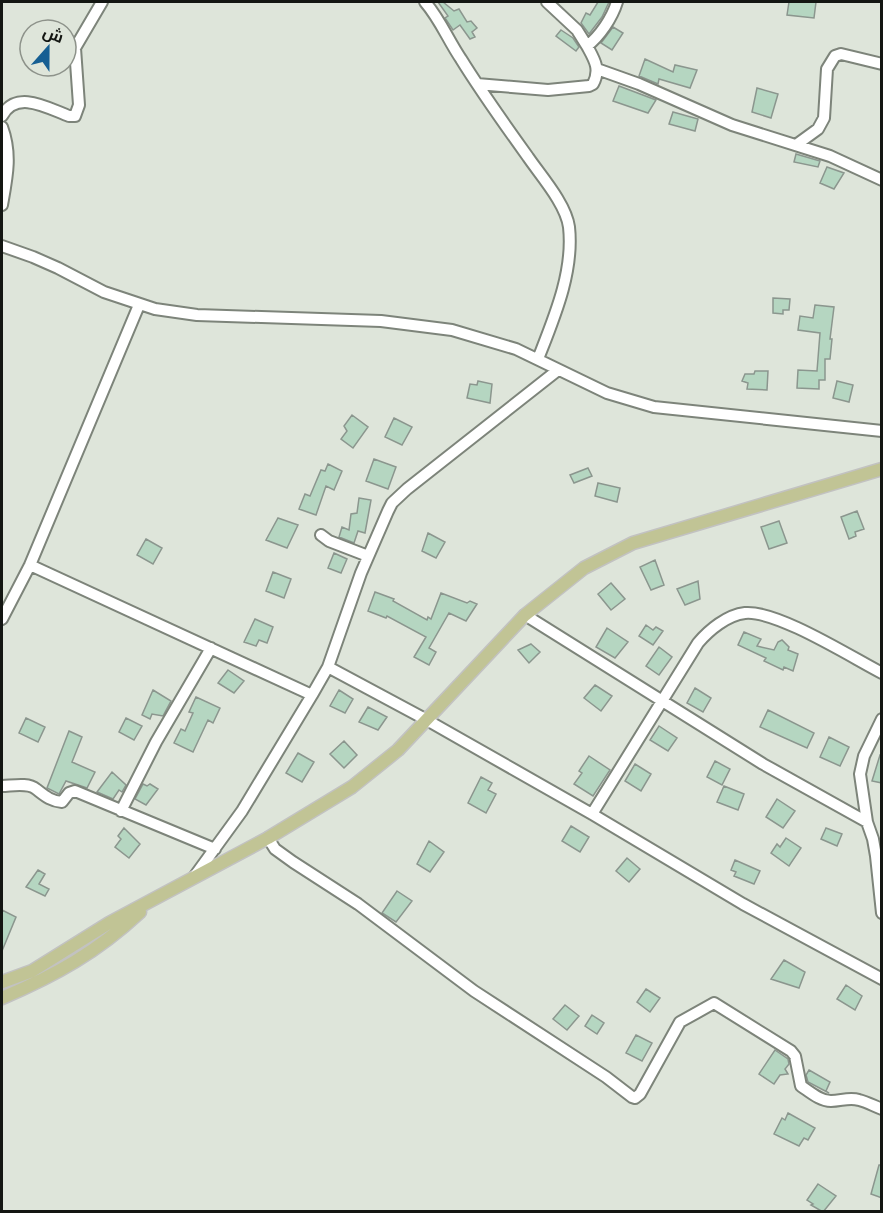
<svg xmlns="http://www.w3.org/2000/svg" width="883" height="1213" viewBox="0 0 883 1213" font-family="Poppins,Cairo,sans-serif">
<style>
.building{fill:#b5d6c1;stroke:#8b968e;stroke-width:1.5}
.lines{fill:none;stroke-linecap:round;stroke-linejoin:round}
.minor-casing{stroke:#7d847a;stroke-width:14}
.major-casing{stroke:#c2c2c1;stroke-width:15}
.minor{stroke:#fff;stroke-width:10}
.major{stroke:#c1c495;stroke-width:12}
</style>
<rect width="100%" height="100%" fill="#dee5da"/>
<path class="building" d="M 438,2 L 443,2 L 454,11 L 459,9 L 467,22 L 471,21 L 477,28 L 472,32 L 475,37 L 470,39 L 460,25 L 453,30 L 445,18 L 448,16 Z
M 598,2 L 609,2 L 602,17 L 589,34 L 581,23 L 586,13 L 590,15 Z
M 789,2 L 816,2 L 814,18 L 787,15 Z
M 613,27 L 623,33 L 612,50 L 601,43 Z
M 561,30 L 573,38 L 579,47 L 576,51 L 556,36 Z
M 645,59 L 673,72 L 675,65 L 697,70 L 690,88 L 659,79 L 658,84 L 639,76 Z
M 619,86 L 656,100 L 648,113 L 613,101 Z
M 757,88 L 778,94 L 771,118 L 752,112 Z
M 673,112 L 698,119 L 695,131 L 669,124 Z
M 796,154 L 820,161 L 818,167 L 794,162 Z
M 827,167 L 844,173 L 834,189 L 820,183 Z
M 773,298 L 790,299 L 789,310 L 783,310 L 783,314 L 773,313 Z
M 815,305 L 834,307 L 830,339 L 832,339 L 830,359 L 825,359 L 825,380 L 819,380 L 819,389 L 797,388 L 798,370 L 817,371 L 820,333 L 798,330 L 800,316 L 813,318 Z
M 755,371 L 768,371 L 767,390 L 747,389 L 748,383 L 742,381 L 745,374 L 754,374 Z
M 478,381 L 492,384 L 490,403 L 467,398 L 470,384 L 477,385 Z
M 837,381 L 853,385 L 849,402 L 833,398 Z
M 352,415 L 368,427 L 353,448 L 341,439 L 347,431 L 344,426 Z
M 394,418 L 412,427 L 402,445 L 385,437 Z
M 374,459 L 396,467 L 388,489 L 366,481 Z
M 328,464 L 342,471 L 334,490 L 326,486 L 316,515 L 299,509 L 305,494 L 310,496 L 321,470 L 325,471 Z
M 588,468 L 592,476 L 574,483 L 570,475 Z
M 598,483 L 620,488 L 617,502 L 595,496 Z
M 359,498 L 371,500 L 365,533 L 358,531 L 354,543 L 339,537 L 342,527 L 349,530 L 351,514 L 357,513 Z
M 857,511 L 864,529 L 855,532 L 856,536 L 849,539 L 841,517 Z
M 278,518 L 298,525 L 287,548 L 266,540 Z
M 779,521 L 787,543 L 769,549 L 761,527 Z
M 428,533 L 445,542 L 436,558 L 422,551 Z
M 146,539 L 162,548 L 153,564 L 137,555 Z
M 334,553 L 347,559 L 341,573 L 328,568 Z
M 655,560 L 664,585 L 651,590 L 640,567 Z
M 273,572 L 291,579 L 284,598 L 266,591 Z
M 698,581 L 700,599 L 685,605 L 677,589 Z
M 611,583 L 625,599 L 611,610 L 598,594 Z
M 375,592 L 394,599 L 393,601 L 427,620 L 428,617 L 431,619 L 441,593 L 467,603 L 470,601 L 477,604 L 466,621 L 449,613 L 429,648 L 436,652 L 429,665 L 414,657 L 426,637 L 387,616 L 386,618 L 368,611 Z
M 255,619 L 273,627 L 267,643 L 259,640 L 256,646 L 244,642 Z
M 646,625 L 653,630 L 656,627 L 663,631 L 653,645 L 639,636 Z
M 607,628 L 628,642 L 615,658 L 596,647 Z
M 744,632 L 761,639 L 757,646 L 774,650 L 778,642 L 782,640 L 789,647 L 788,650 L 798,654 L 793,671 L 784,667 L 783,670 L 764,661 L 766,658 L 738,645 Z
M 531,644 L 540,652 L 529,663 L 518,650 Z
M 659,647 L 672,657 L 659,675 L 646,666 Z
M 228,670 L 244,681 L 234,693 L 218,683 Z
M 595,685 L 612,696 L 601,711 L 584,698 Z
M 695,688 L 711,698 L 703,712 L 687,703 Z
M 153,690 L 171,701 L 163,716 L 152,714 L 150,719 L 142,715 Z
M 339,690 L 353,699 L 345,713 L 330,706 Z
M 196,697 L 220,708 L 213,723 L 208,720 L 193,752 L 174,743 L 181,729 L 185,731 L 193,713 L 189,712 Z
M 368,707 L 387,717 L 378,730 L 359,722 Z
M 768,710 L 814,733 L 807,748 L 760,727 Z
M 26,718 L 45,727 L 38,742 L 19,733 Z
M 126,718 L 142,726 L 134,740 L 119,732 Z
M 659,726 L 677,738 L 668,751 L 650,740 Z
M 69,731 L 82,737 L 72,762 L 95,772 L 87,788 L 66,781 L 59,794 L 47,788 Z
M 829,737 L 849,747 L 840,766 L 820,757 Z
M 344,741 L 357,755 L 344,768 L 330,754 Z
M 298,753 L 314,762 L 302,782 L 286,773 Z
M 880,755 L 882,756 L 882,783 L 872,781 Z
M 589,756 L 610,770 L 593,796 L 574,784 L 582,773 L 579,771 Z
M 715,761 L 730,769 L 722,785 L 707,777 Z
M 635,764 L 651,774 L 641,791 L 625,781 Z
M 112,772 L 126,785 L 122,792 L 119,790 L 113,799 L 97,792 Z
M 481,777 L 492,783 L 488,790 L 496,794 L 486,813 L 468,803 Z
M 143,784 L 147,786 L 150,784 L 158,789 L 146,805 L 135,799 Z
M 724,786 L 744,794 L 738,810 L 717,802 Z
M 777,799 L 795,811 L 783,828 L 766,817 Z
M 571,826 L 589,837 L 580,852 L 562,841 Z
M 124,828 L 140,844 L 129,858 L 115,847 L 121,839 L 118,836 Z
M 826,828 L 842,834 L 837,846 L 821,839 Z
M 786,838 L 801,848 L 789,866 L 771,853 L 777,844 L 780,847 Z
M 429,841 L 444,852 L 430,872 L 417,864 Z
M 627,858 L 640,869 L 629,882 L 616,871 Z
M 735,860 L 760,871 L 754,884 L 734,876 L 736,872 L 731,870 Z
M 38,870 L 45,874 L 39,884 L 49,889 L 45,896 L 26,887 Z
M 397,891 L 412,901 L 396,922 L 382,913 Z
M 2,910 L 16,917 L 2,951 Z
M 784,960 L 805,972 L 799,988 L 771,979 Z
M 846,985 L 862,996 L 855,1010 L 837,999 Z
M 646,989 L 660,998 L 650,1012 L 637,1002 Z
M 565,1005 L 579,1016 L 567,1030 L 553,1019 Z
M 592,1015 L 604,1023 L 597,1034 L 585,1026 Z
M 636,1035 L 652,1043 L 642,1061 L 626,1053 Z
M 775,1050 L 788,1059 L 789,1064 L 785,1069 L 788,1074 L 780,1075 L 774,1084 L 759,1074 Z
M 809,1070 L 830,1082 L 826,1091 L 829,1093 L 808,1082 L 806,1075 Z
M 788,1113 L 815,1128 L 808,1140 L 804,1138 L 799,1146 L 774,1134 L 782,1118 L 785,1120 Z
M 879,1165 L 882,1165 L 882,1198 L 871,1194 Z
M 818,1184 L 836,1196 L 823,1212 L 811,1205 L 813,1204 L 807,1200 Z"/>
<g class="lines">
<g class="minor-casing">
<path id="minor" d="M 425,2 C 440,19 448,40 461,59 C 482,93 505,125 528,157 C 541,176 566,204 569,227 C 574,272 554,318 538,359
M 547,2 L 577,30 L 587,46
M 597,69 L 639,84 L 732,125 L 830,156 L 882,180
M 477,84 L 548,90 L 589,86 L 593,84 C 601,69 594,59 587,46 C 600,36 612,18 617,2
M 2,116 C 16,89 48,108 69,116 L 75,116 L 79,105 L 75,48 L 102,2
M 2,127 C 12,154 7,177 2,205
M 796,145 L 818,129 L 824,118 L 827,69 L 835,56 L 841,54 L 882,64
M 2,246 L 33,257 L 58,268 L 104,292 L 155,309 L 197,315 L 381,321 L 452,330 L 516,349 L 607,393 L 654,407 L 882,431
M 321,535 L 329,541 L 368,556
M 30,565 L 312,695
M 525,615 L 763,764 L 867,822
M 2,619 L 30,565 L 139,305
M 328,667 L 425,719 L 592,814 L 743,904 L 882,979
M 882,719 L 864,756 L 860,774 L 867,822 L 873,839 L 876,856 L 882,913
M 2,786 C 11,786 28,782 36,789 C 44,795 50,801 62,802 L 69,793 L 75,791 L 215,849
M 121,811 L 156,742 L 211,648
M 592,814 L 698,643 C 709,630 727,615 745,613 C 777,610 851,657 882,673
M 268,838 L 275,849 L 293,862 L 358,904 L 474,991 L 606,1077 L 632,1097 L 635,1098 L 640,1094 L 680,1022 L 714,1003 L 791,1051 L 795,1056 L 801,1086 C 810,1092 820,1101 831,1101 C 841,1101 849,1097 859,1100 C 867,1102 874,1106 882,1109
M 194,877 L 242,811 L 312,695 L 328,667 L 361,573 L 388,511 L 392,503 L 407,489 L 558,370"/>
</g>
<g class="major-casing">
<path id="major" d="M 2,982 L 32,971 L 109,923 L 268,838 L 352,787 L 398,750 L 525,615 L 584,568 L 633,543 L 882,469
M 2,998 C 56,975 97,952 140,912"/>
</g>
<use href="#minor" class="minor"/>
<use href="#major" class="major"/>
</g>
<rect width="883" height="1213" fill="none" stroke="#131612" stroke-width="6"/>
<g transform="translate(48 48) rotate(21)"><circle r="28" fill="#dee5da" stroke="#8d928a" stroke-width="1.5"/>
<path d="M0-4.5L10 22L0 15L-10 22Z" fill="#165f93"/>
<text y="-9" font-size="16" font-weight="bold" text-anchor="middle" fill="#131612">ش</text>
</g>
</svg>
